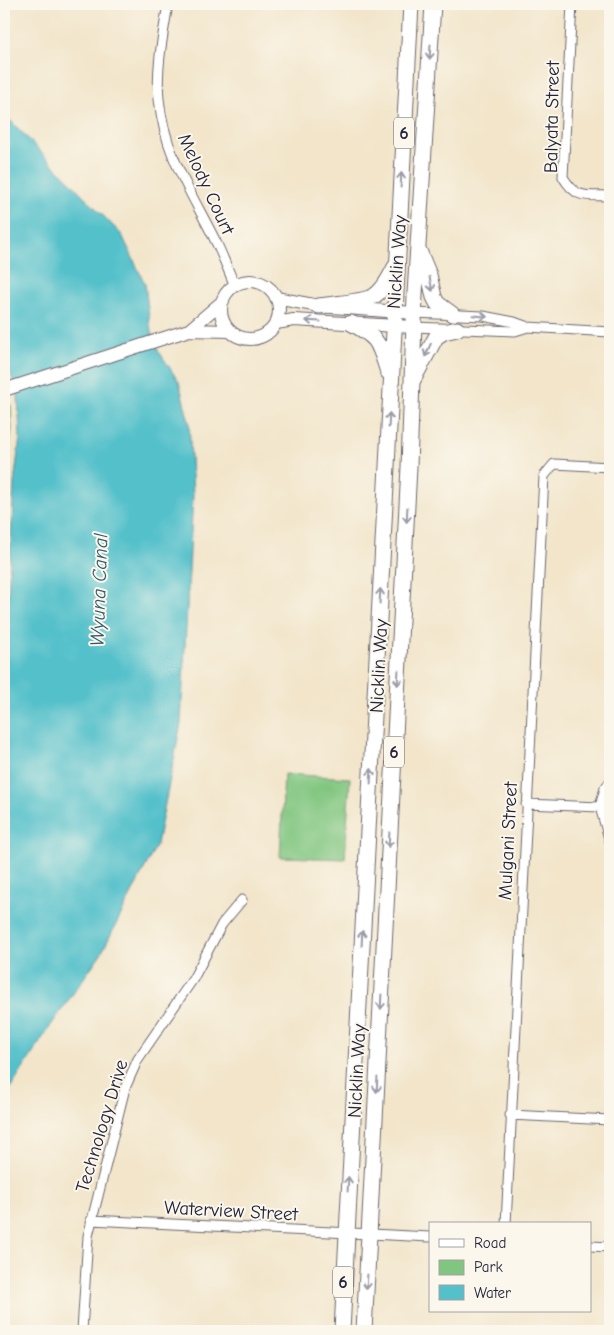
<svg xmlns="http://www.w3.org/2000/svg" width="614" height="1335" viewBox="0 0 614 1335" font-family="'Comic Neue',sans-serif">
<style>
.green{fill:#81c680;stroke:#52745e}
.water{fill:#53c0ca;stroke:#3a7182}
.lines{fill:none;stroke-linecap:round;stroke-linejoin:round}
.minor-casing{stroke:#6b666d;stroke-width:11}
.secondary-casing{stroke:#6b666d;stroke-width:14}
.trunk-casing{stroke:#6b666d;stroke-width:17}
.minor{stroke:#fff;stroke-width:9}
.secondary{stroke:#fff;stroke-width:12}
.trunk{stroke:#fff;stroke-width:15}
.oneway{stroke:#9c9ca7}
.labels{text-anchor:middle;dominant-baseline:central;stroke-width:4;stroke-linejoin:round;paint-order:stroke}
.shield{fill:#fbf7ec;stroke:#636270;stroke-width:1}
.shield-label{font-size:18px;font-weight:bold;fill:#22223b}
.street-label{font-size:19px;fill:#22223b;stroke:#fbf7ec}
.water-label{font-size:20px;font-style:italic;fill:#33596d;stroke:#fbf7ec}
</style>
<rect width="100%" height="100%" fill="#fbf7ec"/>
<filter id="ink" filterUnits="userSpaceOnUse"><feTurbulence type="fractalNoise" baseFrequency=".02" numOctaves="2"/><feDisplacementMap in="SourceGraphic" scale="10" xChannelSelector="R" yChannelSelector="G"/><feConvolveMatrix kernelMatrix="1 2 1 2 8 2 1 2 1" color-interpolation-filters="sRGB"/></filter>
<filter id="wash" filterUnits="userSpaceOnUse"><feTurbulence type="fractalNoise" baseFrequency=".0096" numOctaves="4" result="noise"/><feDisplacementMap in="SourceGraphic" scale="20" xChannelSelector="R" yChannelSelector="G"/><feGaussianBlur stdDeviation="1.12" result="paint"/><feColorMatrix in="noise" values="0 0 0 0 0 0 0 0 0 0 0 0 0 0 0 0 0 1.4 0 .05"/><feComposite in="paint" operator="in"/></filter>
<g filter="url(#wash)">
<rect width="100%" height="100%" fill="#f2e5ca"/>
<path class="green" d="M 4,399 L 11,405 L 12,429 L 8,458 L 4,458 Z
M 284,774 L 350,778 L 345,859 L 280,857 Z"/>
<path class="water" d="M 4,114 L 122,235 L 145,284 L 150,326 L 158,350 L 179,382 L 189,422 L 193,494 L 181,723 L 157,844 L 102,952 L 47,1031 L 9,1091 L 4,1105 L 4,676 L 14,483 L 20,437 L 18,394 L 9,370 L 4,362 Z"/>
</g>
<g filter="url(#ink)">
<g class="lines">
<g class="minor-casing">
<path id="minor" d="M 168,4 C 163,35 156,68 159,99 C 165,157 192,193 217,244 C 223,257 229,272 235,286
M 572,4 L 563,177 C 577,200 586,195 610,196
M 414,313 L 483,316 L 514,322 L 528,327 L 610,332
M 413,327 L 515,331 L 528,327
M 610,782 L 605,788 L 600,807 L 610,842
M 526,804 L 600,807
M 510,1115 L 610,1120
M 91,1220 L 430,1237
M 506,1224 L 544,476 L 554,464 L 610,467
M 590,1246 L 610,1247
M 82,1331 L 88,1236 L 125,1088 L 138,1059 L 193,979 L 222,924 L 242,900"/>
</g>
<g class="secondary-casing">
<path id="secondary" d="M221 310a29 29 0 1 1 58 0a29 29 0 1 1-58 0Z
M 276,298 L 319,306 L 414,313
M 276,323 L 294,320 L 413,327
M 189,330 L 223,301
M 4,390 L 189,330 L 230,331"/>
</g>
<g class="trunk-casing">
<path id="trunk" d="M 419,251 L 429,275 L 434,297 L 437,303 L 452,314
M 319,306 C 332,304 364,302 374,296 C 384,290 390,277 395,267
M 351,323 C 380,339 378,342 388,372
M 413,380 L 436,337 L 444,332 L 457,329
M 342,1331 L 411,4
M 364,1331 L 409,467 L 415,294 L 433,4"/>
</g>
<use href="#minor" class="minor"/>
<use href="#secondary" class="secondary"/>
<use href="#trunk" class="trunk"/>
</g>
<defs><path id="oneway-shaft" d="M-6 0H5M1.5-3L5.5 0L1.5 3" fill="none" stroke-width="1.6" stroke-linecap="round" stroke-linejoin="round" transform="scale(1.25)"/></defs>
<g class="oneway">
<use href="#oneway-shaft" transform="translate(430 52) rotate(94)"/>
<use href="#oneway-shaft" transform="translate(401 180) rotate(-87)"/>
<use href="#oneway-shaft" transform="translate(431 284) rotate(78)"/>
<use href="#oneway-shaft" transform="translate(480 316) rotate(6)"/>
<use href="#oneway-shaft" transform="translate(313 321) rotate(-177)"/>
<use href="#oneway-shaft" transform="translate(428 350) rotate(114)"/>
<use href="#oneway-shaft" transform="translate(389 420) rotate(-87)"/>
<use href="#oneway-shaft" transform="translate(407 515) rotate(93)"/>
<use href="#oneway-shaft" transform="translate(380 596) rotate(-87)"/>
<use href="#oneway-shaft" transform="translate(398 678) rotate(93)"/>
<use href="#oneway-shaft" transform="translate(371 776) rotate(-87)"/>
<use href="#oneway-shaft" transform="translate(389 840) rotate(93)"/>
<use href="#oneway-shaft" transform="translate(362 938) rotate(-87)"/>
<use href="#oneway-shaft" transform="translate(381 1002) rotate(93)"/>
<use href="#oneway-shaft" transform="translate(377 1085) rotate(93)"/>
<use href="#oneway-shaft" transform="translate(348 1184) rotate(-87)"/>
<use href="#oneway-shaft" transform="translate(367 1282) rotate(93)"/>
</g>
</g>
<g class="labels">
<g class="shield">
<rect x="394" y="117.5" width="20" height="31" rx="4"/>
<rect x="384" y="736.5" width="20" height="31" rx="4"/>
<rect x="333" y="1266.5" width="20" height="31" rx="4"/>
</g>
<g class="shield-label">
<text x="404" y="133">6</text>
<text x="394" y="752">6</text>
<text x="343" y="1282">6</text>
</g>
<g class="street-label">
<text transform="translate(552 117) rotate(-89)">Balyata Street</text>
<text transform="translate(206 184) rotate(65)">Melody Court</text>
<text transform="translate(397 262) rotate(-86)">Nicklin Way</text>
<text transform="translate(379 666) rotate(-87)">Nicklin Way</text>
<text transform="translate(508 841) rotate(-87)">Mulgani Street</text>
<text transform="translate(357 1071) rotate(-87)">Nicklin Way</text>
<text transform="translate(102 1126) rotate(-73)">Technology Drive</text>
<text transform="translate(231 1211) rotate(3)">Waterview Street</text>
</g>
<g class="water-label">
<text transform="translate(99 590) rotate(-88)">Wyuna Canal</text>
</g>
</g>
<rect width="614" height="1335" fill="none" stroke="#fbf7ec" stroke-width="20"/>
<rect x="429" y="1222" width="162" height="90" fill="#fbf7ec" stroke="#a4a2a5"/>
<rect x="439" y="1239" width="25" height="8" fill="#ffffff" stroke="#a4a2a5"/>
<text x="474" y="1248" font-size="15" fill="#22223b">Road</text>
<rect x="439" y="1260" width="25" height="15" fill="#81c680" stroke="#a4a2a5"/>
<text x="474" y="1272" font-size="15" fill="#22223b">Park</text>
<rect x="439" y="1285" width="25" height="15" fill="#53c0ca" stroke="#a4a2a5"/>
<text x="474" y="1298" font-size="15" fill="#22223b">Water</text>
</svg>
